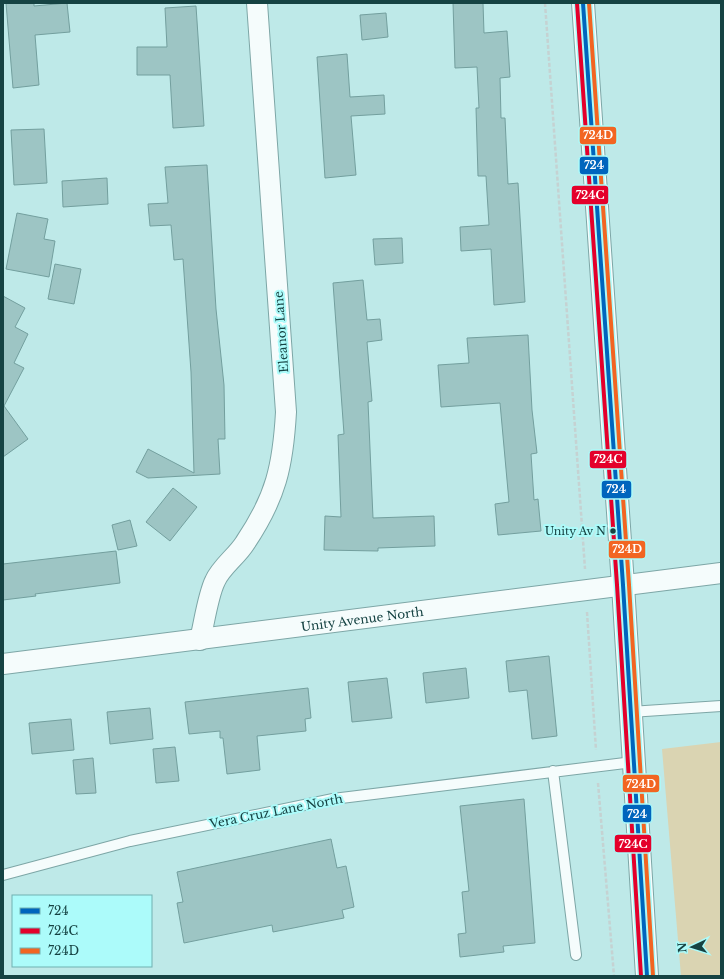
<svg xmlns="http://www.w3.org/2000/svg" width="724" height="979" viewBox="0 0 724 979" font-family="'Libre Baskerville',serif">
<style>
.green{fill:#dad4b2}
.building{fill:#9dc5c4;stroke:#739f9e}
.lines{fill:none;stroke-linecap:round;stroke-linejoin:round}
.service-casing{stroke:#7da6a6;stroke-width:12}
.minor-casing{stroke:#7da6a6;stroke-width:22}
.tertiary-casing{stroke:#7da6a6;stroke-width:24}
.path{stroke:#c5d2d2;stroke-width:2.5;stroke-dasharray:4 2;stroke-linecap:butt}
.service{stroke:#f5fcfc;stroke-width:10}
.minor{stroke:#f5fcfc;stroke-width:20}
.tertiary{stroke:#f5fcfc;stroke-width:22}
.bus-1-casing{stroke:#acfbfa;stroke-width:7}
.bus-2-casing{stroke:#acfbfa;stroke-width:7}
.bus-3-casing{stroke:#acfbfa;stroke-width:7}
.bus-1{stroke:#0065bd;stroke-width:4}
.bus-2{stroke:#e4002b;stroke-width:4}
.bus-3{stroke:#f26522;stroke-width:4}
.bus-dot{fill:#164343;stroke:#acfbfa;stroke-width:1.5}
.labels{text-anchor:middle;dominant-baseline:central;stroke-width:4;stroke-linejoin:round;paint-order:stroke}
.bus-label{font-size:11px;fill:#164343;stroke:#acfbfa;text-anchor:end}
.street-label{font-size:12px;fill:#164343;stroke:#acfbfa}
.line-badge{stroke:#acfbfa;stroke-width:1.5}
.badge-label{font-size:11px;text-anchor:middle;font-weight:bold;fill:#fff}
</style>
<rect width="100%" height="100%" fill="#bee9e8"/>
<path class="green" d="M 721,742 L 721,976 L 681,976 L 662,749 Z"/>
<path class="building" d="M 6,3 L 34,3 L 34,6 L 67,3 L 70,32 L 35,35 L 39,85 L 13,88 Z
M 453,3 L 483,3 L 484,33 L 507,31 L 510,77 L 500,78 L 501,118 L 505,118 L 508,184 L 518,183 L 525,302 L 494,305 L 491,249 L 461,251 L 460,227 L 489,225 L 486,176 L 478,176 L 476,108 L 479,108 L 477,67 L 455,68 Z
M 196,6 L 204,126 L 173,128 L 170,75 L 137,75 L 137,47 L 167,47 L 165,8 Z
M 386,13 L 388,37 L 362,40 L 360,15 Z
M 347,54 L 350,97 L 384,95 L 385,114 L 351,116 L 356,175 L 325,178 L 317,57 Z
M 44,129 L 47,183 L 14,185 L 11,130 Z
M 207,165 L 216,309 L 224,385 L 225,439 L 218,439 L 220,474 L 148,478 L 136,472 L 148,449 L 194,473 L 191,372 L 183,259 L 174,260 L 171,225 L 150,226 L 148,204 L 168,203 L 165,167 Z
M 107,178 L 108,204 L 63,207 L 62,181 Z
M 17,213 L 48,219 L 44,239 L 55,241 L 49,277 L 6,269 Z
M 402,238 L 403,263 L 375,265 L 373,239 Z
M 55,264 L 81,269 L 74,304 L 48,299 Z
M 363,280 L 367,320 L 380,319 L 382,340 L 367,342 L 372,401 L 368,402 L 373,518 L 434,516 L 435,546 L 378,548 L 378,551 L 324,550 L 325,516 L 341,517 L 338,435 L 344,434 L 333,283 Z
M 3,296 L 25,308 L 15,327 L 28,334 L 14,363 L 24,368 L 4,406 L 28,439 L 3,457 Z
M 528,335 L 532,410 L 537,453 L 531,454 L 534,500 L 538,499 L 541,531 L 498,535 L 495,504 L 509,502 L 500,403 L 441,407 L 438,365 L 469,363 L 467,338 Z
M 173,488 L 197,507 L 170,541 L 146,522 Z
M 130,520 L 137,546 L 118,550 L 112,525 Z
M 116,551 L 120,583 L 35,594 L 36,596 L 3,600 L 3,564 Z
M 549,656 L 557,736 L 532,739 L 527,690 L 509,692 L 506,661 Z
M 466,668 L 469,698 L 426,703 L 423,673 Z
M 387,678 L 392,718 L 352,722 L 348,682 Z
M 308,688 L 311,718 L 305,719 L 306,731 L 257,736 L 260,770 L 227,774 L 223,738 L 220,738 L 220,731 L 189,734 L 185,702 Z
M 150,708 L 153,739 L 110,744 L 107,712 Z
M 71,719 L 74,750 L 32,754 L 29,723 Z
M 175,747 L 179,781 L 156,783 L 153,749 Z
M 93,758 L 96,793 L 76,794 L 73,760 Z
M 524,799 L 535,943 L 503,946 L 504,952 L 460,957 L 458,934 L 466,933 L 462,892 L 469,891 L 460,806 Z
M 331,839 L 337,868 L 346,866 L 354,907 L 342,910 L 344,918 L 273,932 L 272,925 L 184,943 L 177,903 L 183,902 L 177,872 Z"/>
<g class="lines">
<g class="service-casing">
<path id="service" d="M 630,712 L 721,706
M 553,771 L 576,955
M 3,875 L 130,841 L 333,799 L 633,762"/>
</g>
<g class="minor-casing">
<g id="minor">
<path d="M 200,640 C 204,624 208,595 215,581 C 221,567 237,556 245,543 C 276,497 283,466 286,412 L 257,3"/>
<path id="s1" d="M 3,664 L 721,573"/>
</g>
</g>
<g class="tertiary-casing">
<path id="tertiary" d="M 583,3 L 623,585 L 647,976"/>
</g>
<path class="path" d="M 545,3 L 585,569
M 587,612 L 596,750
M 598,783 L 614,976"/>
<use href="#service" class="service"/>
<use href="#minor" class="minor"/>
<use href="#tertiary" class="tertiary"/>
<g class="bus-1-casing">
<path id="bus-1" d="M 583,3 L 623,585 L 647,976"/>
</g>
<g class="bus-2-casing">
<path id="bus-2" d="M 577,3 L 617,585 L 641,976"/>
</g>
<g class="bus-3-casing">
<path id="bus-3" d="M 589,3 L 629,585 L 653,976"/>
</g>
<use href="#bus-1" class="bus-1"/>
<use href="#bus-2" class="bus-2"/>
<use href="#bus-3" class="bus-3"/>
</g>
<circle class="bus-dot" cx="613" cy="531" r="3.5"/>
<g class="labels">
<g class="bus-label">
<text x="606" y="531">Unity Av N</text>
</g>
<g class="street-label">
<text transform="translate(281 332) rotate(-94)">Eleanor Lane</text>
<text stroke="none"><textPath href="#s1" startOffset="362">Unity Avenue North</textPath></text>
<text transform="translate(276 811) rotate(-11)">Vera Cruz Lane North</text>
</g>
</g>
<g class="line-badge">
<rect x="579" y="126" width="38" height="19" rx="4" fill="#f26522"/>
<rect x="579" y="156" width="30" height="19" rx="4" fill="#0065bd"/>
<rect x="571" y="185" width="38" height="20" rx="4" fill="#e4002b"/>
<rect x="589" y="450" width="38" height="19" rx="4" fill="#e4002b"/>
<rect x="601" y="480" width="31" height="19" rx="4" fill="#0065bd"/>
<rect x="608" y="540" width="38" height="19" rx="4" fill="#f26522"/>
<rect x="622" y="774" width="38" height="19" rx="4" fill="#f26522"/>
<rect x="622" y="804" width="30" height="19" rx="4" fill="#0065bd"/>
<rect x="614" y="834" width="38" height="19" rx="4" fill="#e4002b"/>
</g>
<g class="badge-label">
<text x="598" y="139">724D</text>
<text x="594" y="169">724</text>
<text x="590" y="199">724C</text>
<text x="608" y="463">724C</text>
<text x="616" y="493">724</text>
<text x="627" y="553">724D</text>
<text x="641" y="788">724D</text>
<text x="637" y="818">724</text>
<text x="633" y="848">724C</text>
</g>
<rect width="724" height="979" fill="none" stroke="#164343" stroke-width="8"/>
<rect x="12" y="895" width="140" height="72" fill="#acfbfa" stroke="#70b1b1"/>
<rect x="20" y="908" width="20" height="6" fill="#0065bd" stroke="#70b1b1"/>
<text x="48" y="915" font-size="12" fill="#164343">724</text>
<rect x="20" y="928" width="20" height="6" fill="#e4002b" stroke="#70b1b1"/>
<text x="48" y="935" font-size="12" fill="#164343">724C</text>
<rect x="20" y="948" width="20" height="6" fill="#f26522" stroke="#70b1b1"/>
<text x="48" y="955" font-size="12" fill="#164343">724D</text>
<g transform="translate(692 947) rotate(266)" stroke="#acfbfa" stroke-width="3" paint-order="stroke">
<path d="M0-3L7 15L0 10L-7 15Z" fill="#164343"/>
<text y="-6" font-size="11" font-weight="bold" text-anchor="middle" fill="#164343">N</text>
</g>
</svg>
